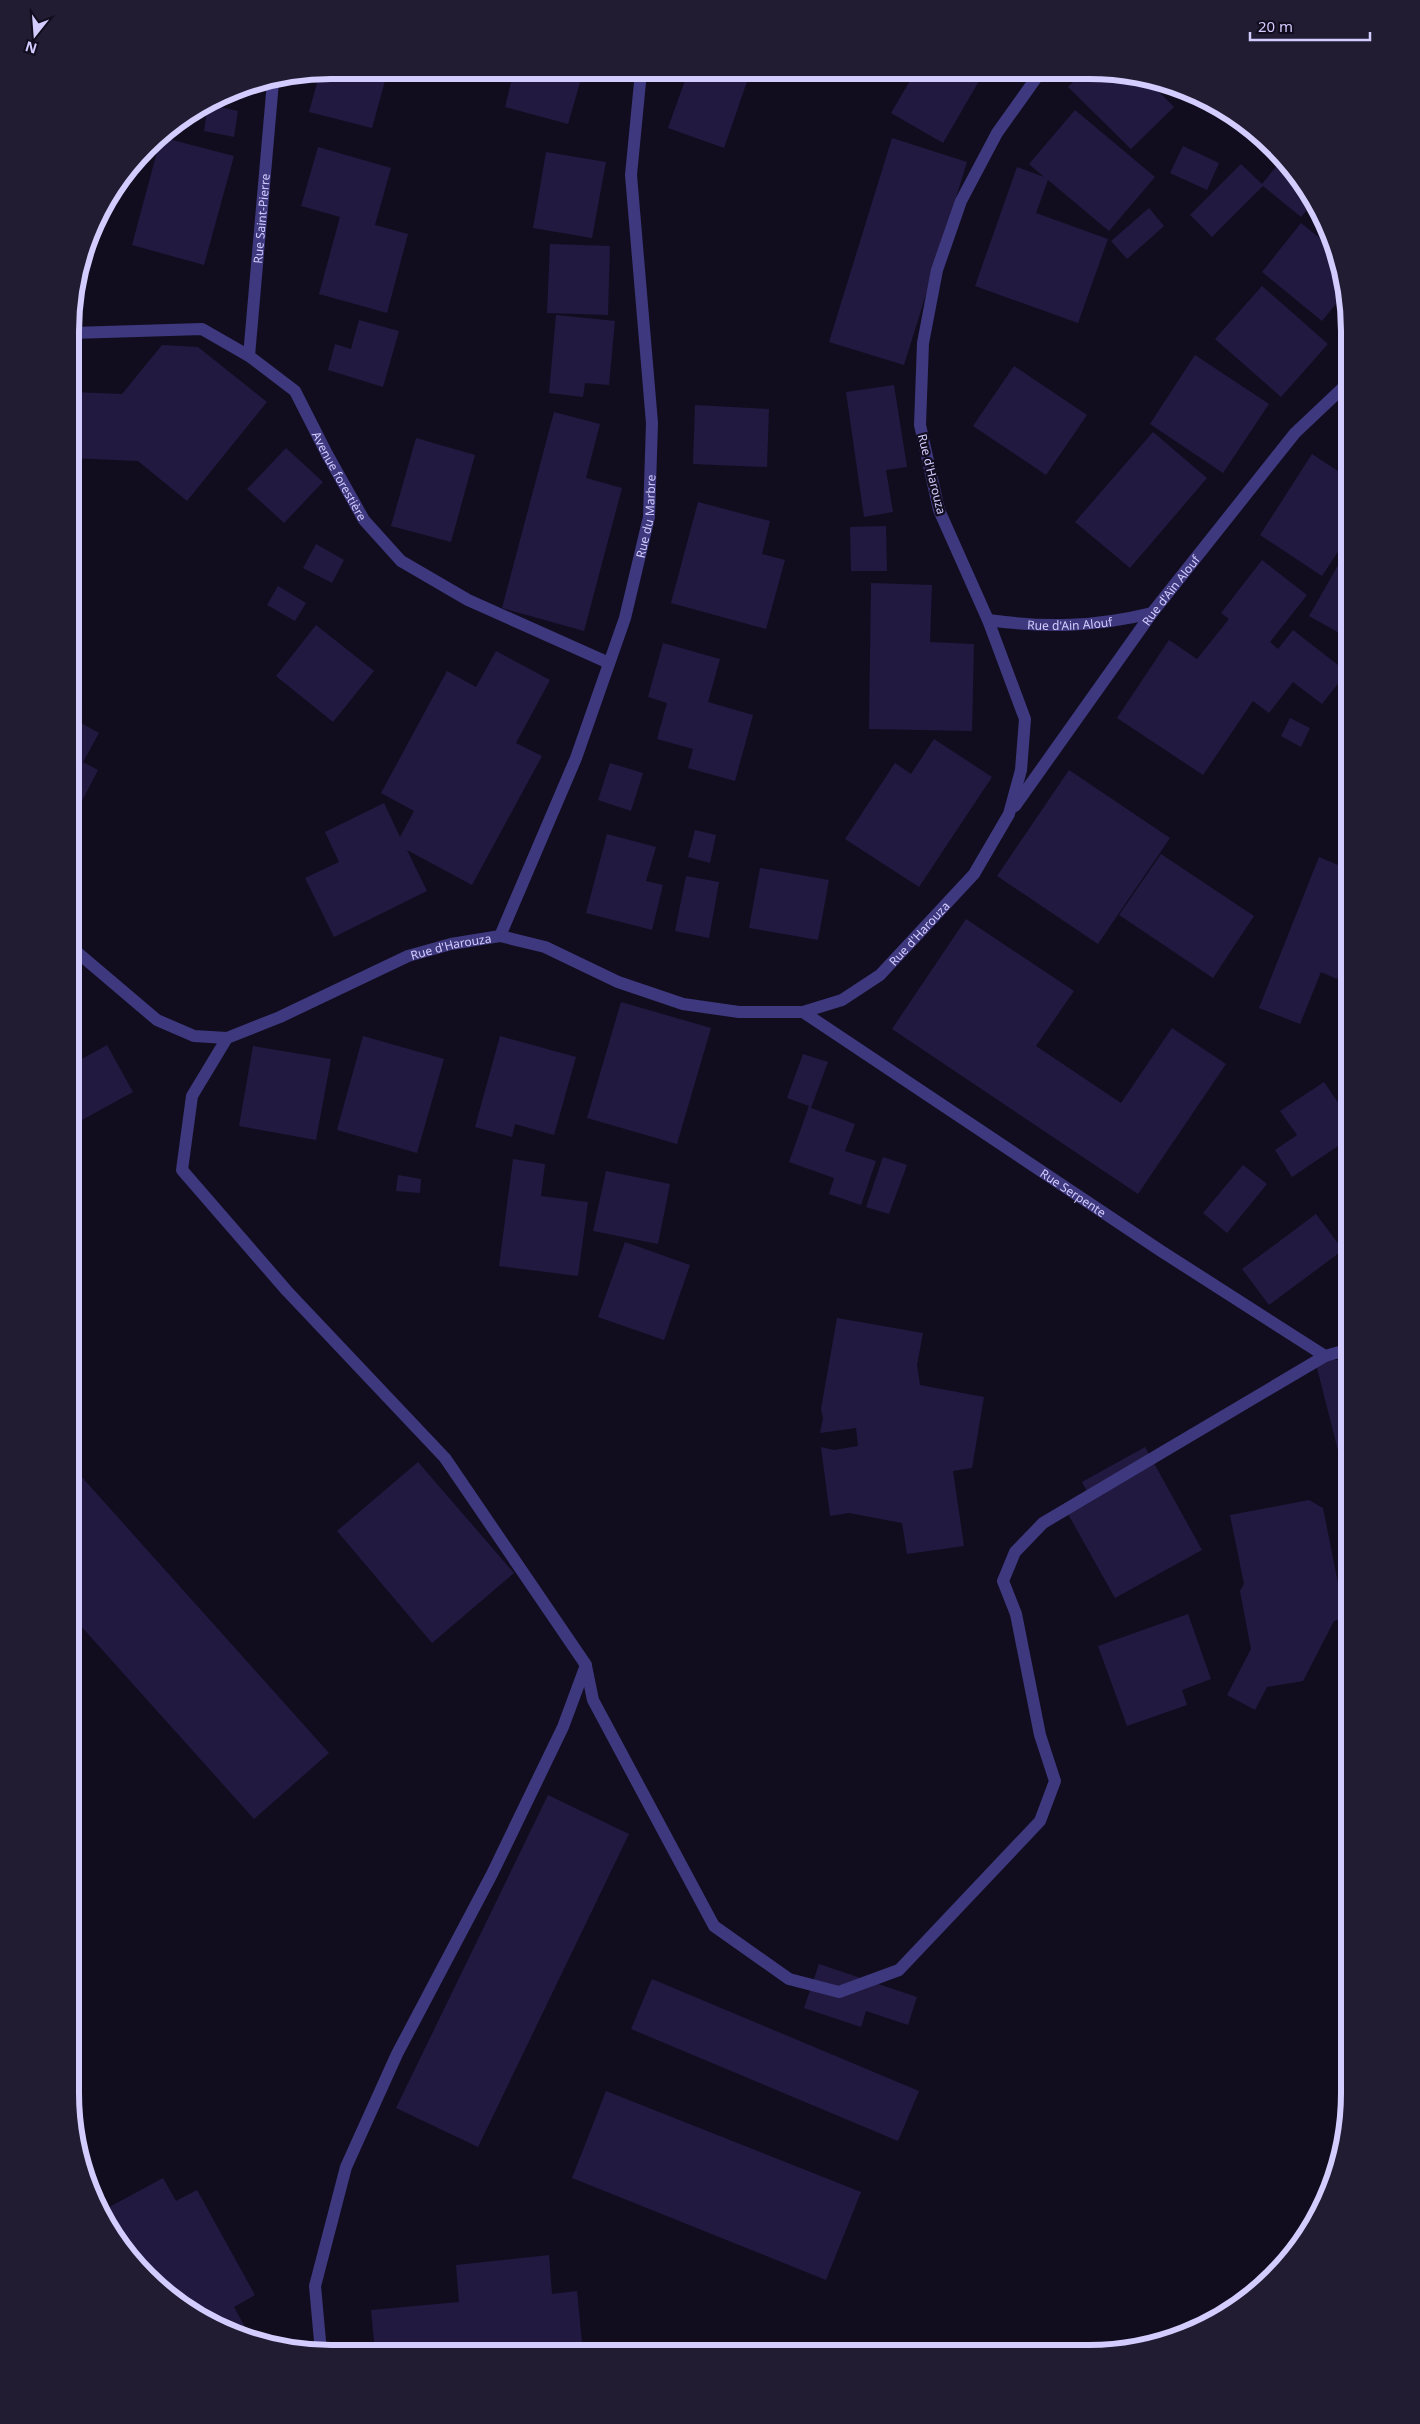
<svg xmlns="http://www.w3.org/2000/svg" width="1420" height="2424" viewBox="0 0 1420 2424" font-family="'Noto Sans',sans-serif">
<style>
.building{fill:#221940}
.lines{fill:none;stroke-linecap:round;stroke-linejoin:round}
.minor{stroke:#3e387e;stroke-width:12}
.labels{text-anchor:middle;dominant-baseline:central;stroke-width:4.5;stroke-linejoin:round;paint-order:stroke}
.street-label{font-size:12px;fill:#d3ccfe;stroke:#110d1f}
.rim{fill:none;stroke:#d3ccfe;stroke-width:6}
</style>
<rect width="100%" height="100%" fill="#110d1f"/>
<path class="building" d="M 331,70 L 388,70 L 372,128 L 309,112 L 320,72 Z
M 514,71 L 583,72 L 568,124 L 505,107 Z
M 688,72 L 750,73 L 724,148 L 668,128 Z
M 914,74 L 967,74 L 979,81 L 943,143 L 891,113 Z
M 1080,75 L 1143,76 L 1174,107 L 1131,149 L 1068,87 Z
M 216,100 L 214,106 L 238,111 L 234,137 L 204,131 L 207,111 L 200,109 Z
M 1075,110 L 1155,177 L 1109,231 L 1048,180 L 1036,213 L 1108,239 L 1078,323 L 975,286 L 1017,167 L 1044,177 L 1029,164 Z
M 161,137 L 234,156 L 204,265 L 132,245 Z
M 892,138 L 967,162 L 904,365 L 829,342 Z
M 1183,146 L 1219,163 L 1207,190 L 1170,173 Z
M 318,147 L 391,168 L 375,225 L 408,234 L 387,313 L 319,294 L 340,217 L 301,206 Z
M 546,152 L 606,162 L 592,238 L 533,228 Z
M 1279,163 L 1306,186 L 1314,202 L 1301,217 L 1263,186 L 1212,237 L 1190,215 L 1241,164 L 1262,184 Z
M 109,199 L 106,217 L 97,216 L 97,215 Z
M 1149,208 L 1164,226 L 1127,259 L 1111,241 Z
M 1301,223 L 1337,252 L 1344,294 L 1322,321 L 1262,272 Z
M 93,229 L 89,257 L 85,256 Z
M 550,244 L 610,246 L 608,315 L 547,313 Z
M 1262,286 L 1328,344 L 1281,397 L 1215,339 Z
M 556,315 L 615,321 L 609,385 L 585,383 L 583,397 L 549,393 Z
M 359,320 L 399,331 L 383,387 L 328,370 L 335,344 L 351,349 Z
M 162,345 L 198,347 L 267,402 L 187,501 L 138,461 L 72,458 L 72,392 L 122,394 Z
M 1195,355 L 1269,404 L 1223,473 L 1150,424 Z
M 1014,366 L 1087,415 L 1046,475 L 973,426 Z
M 894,385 L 907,467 L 886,470 L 893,512 L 864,517 L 846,392 Z
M 695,405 L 769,409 L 767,467 L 693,464 Z
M 554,412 L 600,424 L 586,478 L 622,488 L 584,631 L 502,608 Z
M 1153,432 L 1207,478 L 1130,568 L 1075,522 Z
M 416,438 L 475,455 L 451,542 L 391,526 Z
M 286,448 L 323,482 L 284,523 L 247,489 Z
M 1312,454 L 1341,473 L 1348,461 L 1350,463 L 1350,533 L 1322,576 L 1260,535 Z
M 698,502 L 770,521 L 762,554 L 785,560 L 766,629 L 671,603 Z
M 886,526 L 887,571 L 851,571 L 850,527 Z
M 316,544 L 344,560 L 332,583 L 303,568 Z
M 1262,560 L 1307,595 L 1270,642 L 1278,649 L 1293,630 L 1347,672 L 1322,704 L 1293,682 L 1269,713 L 1253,701 L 1203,775 L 1117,718 L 1169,640 L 1197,659 L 1229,619 L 1221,613 Z
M 1341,560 L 1350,565 L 1350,639 L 1309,616 Z
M 871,583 L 932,585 L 930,642 L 974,644 L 972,731 L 869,729 Z
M 278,586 L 306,603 L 295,621 L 267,605 Z
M 316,625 L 374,671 L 333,722 L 276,676 Z
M 663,643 L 720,659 L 708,702 L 753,715 L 735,781 L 688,768 L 693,749 L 657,739 L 667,703 L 648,697 Z
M 496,651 L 550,680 L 516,743 L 542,756 L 472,885 L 407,850 L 427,891 L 334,937 L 305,878 L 339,862 L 325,832 L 384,803 L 400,837 L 414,811 L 381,793 L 447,671 L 476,687 Z
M 72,718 L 99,733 L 83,762 L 98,770 L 72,820 Z
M 1290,718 L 1310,728 L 1301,747 L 1281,736 Z
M 934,739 L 992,777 L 919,887 L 845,839 L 895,763 L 911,774 Z
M 610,763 L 643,773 L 631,811 L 598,800 Z
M 1069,770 L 1170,838 L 1098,944 L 997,876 Z
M 695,830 L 716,835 L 710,863 L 688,857 Z
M 607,834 L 656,847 L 646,881 L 663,885 L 652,930 L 586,913 Z
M 1161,854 L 1254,916 L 1213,978 L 1119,915 Z
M 1319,857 L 1350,870 L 1350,947 L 1337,979 L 1321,972 L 1300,1024 L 1259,1008 Z
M 760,868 L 829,880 L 818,940 L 749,928 Z
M 686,876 L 719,882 L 709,938 L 675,931 Z
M 966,919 L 1074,991 L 1036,1046 L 1121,1103 L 1172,1028 L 1226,1064 L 1138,1194 L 892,1029 Z
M 621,1002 L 711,1028 L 677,1144 L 587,1118 Z
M 363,1036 L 444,1059 L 417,1153 L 337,1130 Z
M 500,1036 L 576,1057 L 554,1135 L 515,1124 L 512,1137 L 475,1127 Z
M 107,1045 L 133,1092 L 71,1126 L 71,1065 Z
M 253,1046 L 331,1059 L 316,1140 L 239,1126 Z
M 803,1054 L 828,1062 L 811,1108 L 855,1124 L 845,1151 L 876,1161 L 861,1205 L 829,1194 L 834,1178 L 789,1162 L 809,1106 L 787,1098 Z
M 1324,1082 L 1350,1120 L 1350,1138 L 1292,1177 L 1275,1150 L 1297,1135 L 1280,1111 Z
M 883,1157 L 907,1165 L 889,1214 L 866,1207 Z
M 513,1159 L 545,1164 L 541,1196 L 588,1202 L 578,1276 L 499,1266 Z
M 1243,1165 L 1267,1184 L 1227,1233 L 1203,1213 Z
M 606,1171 L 670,1184 L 658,1244 L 593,1231 Z
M 398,1175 L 421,1179 L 420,1193 L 396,1191 Z
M 1316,1214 L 1343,1250 L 1269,1305 L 1242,1269 Z
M 625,1242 L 690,1265 L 664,1340 L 598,1317 Z
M 837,1318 L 923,1333 L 917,1365 L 920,1385 L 984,1397 L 972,1468 L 953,1471 L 964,1546 L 907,1554 L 902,1523 L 849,1513 L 830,1516 L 821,1447 L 834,1450 L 858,1446 L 856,1428 L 820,1433 L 823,1418 L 821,1409 Z
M 1315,1360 L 1350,1360 L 1350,1481 L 1346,1482 Z
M 1145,1447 L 1202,1550 L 1115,1598 L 1068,1514 L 1092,1501 L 1082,1482 Z
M 418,1462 L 514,1573 L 432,1643 L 337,1531 Z
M 71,1465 L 329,1753 L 254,1819 L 71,1615 Z
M 1309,1500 L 1323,1508 L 1345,1618 L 1334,1621 L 1303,1681 L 1267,1687 L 1255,1710 L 1227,1695 L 1251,1649 L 1240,1591 L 1244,1584 L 1230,1515 Z
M 1188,1614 L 1211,1679 L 1182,1690 L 1187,1705 L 1127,1726 L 1098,1646 Z
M 548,1795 L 629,1834 L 478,2147 L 396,2108 Z
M 819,1964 L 917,1997 L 908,2025 L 866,2011 L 861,2027 L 804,2008 Z
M 652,1979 L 919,2091 L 898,2141 L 631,2029 Z
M 606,2091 L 861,2192 L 826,2280 L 572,2178 Z
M 163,2178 L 176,2201 L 197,2190 L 255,2295 L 234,2307 L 250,2336 L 247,2338 L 231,2334 L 159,2289 L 114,2238 L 102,2211 Z
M 549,2255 L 552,2294 L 577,2291 L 583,2353 L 375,2352 L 371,2310 L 459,2302 L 456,2265 Z"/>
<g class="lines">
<g class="minor">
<path id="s1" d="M 72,333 L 202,329 L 249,356 L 295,391 L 327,454 L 364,520 L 401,561 L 468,600 L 609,663"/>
<path id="s2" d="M 249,356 L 273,82"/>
<path id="s3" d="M 988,620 C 1046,628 1095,627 1152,613"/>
<path id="s4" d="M 1015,806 L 1152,613 L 1295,433 L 1350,381"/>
<path id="s5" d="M 500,936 L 576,758 L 625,618 L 649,517 L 652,423 L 631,175 L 641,72"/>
<path id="s6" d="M 71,947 L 157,1020 L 194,1036 L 227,1038 L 280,1017 L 408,956 L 451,944 L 500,936 L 545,947 L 618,982 L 683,1004 L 739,1012 L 803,1012 L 842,1000 L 880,975 L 974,874 L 1009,814 L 1021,770 L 1025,719 L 988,620 L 939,510 L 920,425 L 923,343 L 937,270 L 961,201 L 997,133 L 1039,74"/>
<path id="s7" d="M 803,1012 L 1161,1251 L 1325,1356 L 1350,1349"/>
<path d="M 227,1038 L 192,1096 L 182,1170 L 287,1291 L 445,1458 L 586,1665 L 563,1727 L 492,1874 L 397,2054 L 346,2167 L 315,2286 L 321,2352"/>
<path d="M 586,1666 L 593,1700 L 714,1926 L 789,1979 L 839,1992 L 899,1970 L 1040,1821 L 1055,1781 L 1040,1735 L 1016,1614 L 1003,1581 L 1015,1552 L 1043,1523 L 1325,1356"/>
</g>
</g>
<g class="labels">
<g class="street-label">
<text stroke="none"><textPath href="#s2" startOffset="138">Rue Saint-Pierre</textPath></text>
<text transform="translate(932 474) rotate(76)">Rue d'Harouza</text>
<text stroke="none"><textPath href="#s1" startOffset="338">Avenue forestière</textPath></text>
<text stroke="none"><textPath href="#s5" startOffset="446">Rue du Marbre</textPath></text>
<text stroke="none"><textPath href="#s4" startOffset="266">Rue d'Aïn Alouf</textPath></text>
<text stroke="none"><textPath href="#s3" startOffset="82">Rue d'Ain Alouf</textPath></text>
<text stroke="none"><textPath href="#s6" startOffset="939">Rue d'Harouza</textPath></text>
<text stroke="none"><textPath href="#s6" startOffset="429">Rue d'Harouza</textPath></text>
<text stroke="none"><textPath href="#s7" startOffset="325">Rue Serpente</textPath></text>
</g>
</g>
<path d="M0 0H1420V2424H0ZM331 79H1089A252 252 0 0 1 1341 331V2093A252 252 0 0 1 1089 2345H331A252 252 0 0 1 79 2093V331A252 252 0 0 1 331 79Z" fill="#211c31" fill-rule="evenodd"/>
<path class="rim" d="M331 79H1089A252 252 0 0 1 1341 331V2093A252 252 0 0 1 1089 2345H331A252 252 0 0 1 79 2093V331A252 252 0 0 1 331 79Z"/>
<g transform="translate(35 35) rotate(197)" stroke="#110d1f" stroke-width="4" paint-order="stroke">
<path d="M0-4L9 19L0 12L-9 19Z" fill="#d3ccfe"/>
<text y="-8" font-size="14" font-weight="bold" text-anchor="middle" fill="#d3ccfe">N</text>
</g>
<path d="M1250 32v8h120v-8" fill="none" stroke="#d3ccfe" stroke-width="2.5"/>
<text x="1258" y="32" font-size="15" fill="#d3ccfe" stroke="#110d1f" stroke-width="4" paint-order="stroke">20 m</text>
</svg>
